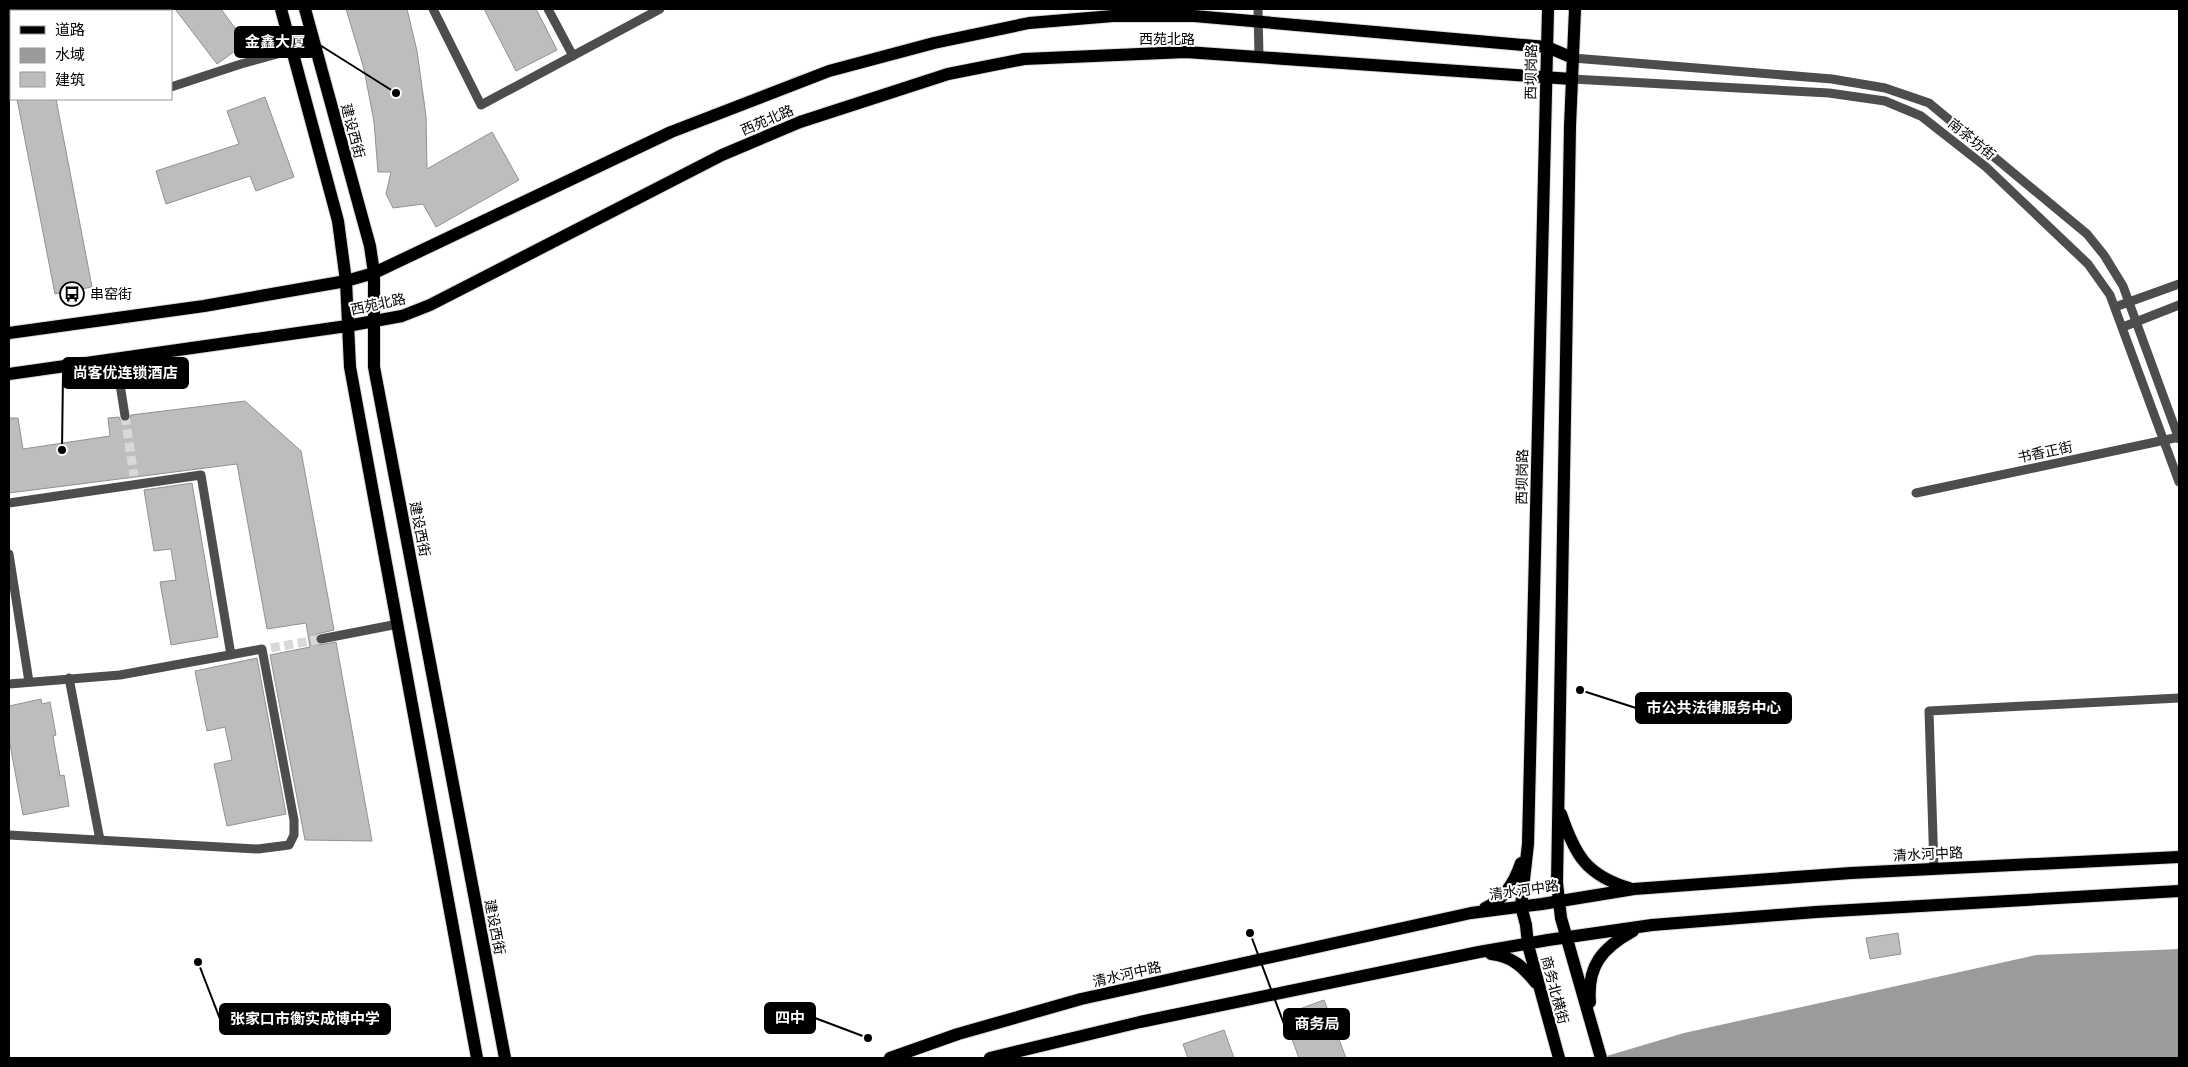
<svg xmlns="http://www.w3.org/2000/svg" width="2188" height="1067" viewBox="0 0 2188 1067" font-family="'Work Sans','Noto Sans SC',sans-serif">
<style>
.water{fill:#9b9b9b}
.building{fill:#bdbdbd;stroke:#919191}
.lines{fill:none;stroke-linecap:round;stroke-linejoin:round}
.minor-tunnel{stroke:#d9d9d9;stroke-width:9;stroke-dasharray:9 4.5;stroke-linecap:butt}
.major-casing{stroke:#dbdbdb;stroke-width:14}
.minor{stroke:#4d4d4d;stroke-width:9}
.major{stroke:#000;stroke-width:12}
.labels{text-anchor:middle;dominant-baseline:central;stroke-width:4;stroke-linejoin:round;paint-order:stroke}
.street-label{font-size:14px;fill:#000;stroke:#fff}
.poi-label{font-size:14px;fill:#000;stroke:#fff;text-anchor:start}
.leader{fill:none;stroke:#000;stroke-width:2}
.callout-dot{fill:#000;stroke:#fff;stroke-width:2}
.callout{fill:#000;stroke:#000;stroke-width:2}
.callout-label{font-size:15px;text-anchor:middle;font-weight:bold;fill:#fff}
</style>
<rect width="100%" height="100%" fill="#fff"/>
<path class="water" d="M 2179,949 L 2179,1058 L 1600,1058 L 1684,1033 L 2036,955 Z"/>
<path class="building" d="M 175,9 L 221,9 L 246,43 L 217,64 Z
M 346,9 L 407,9 L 417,51 L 426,116 L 427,169 L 492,132 L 519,180 L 436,227 L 423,204 L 393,208 L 386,194 L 391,172 L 378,172 L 374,122 L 364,69 Z
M 484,9 L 536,9 L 557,50 L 516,71 Z
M 265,97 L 294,177 L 256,191 L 250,176 L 166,204 L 156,171 L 239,144 L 227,111 Z
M 17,99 L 56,99 L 92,287 L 55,294 Z
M 245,401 L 301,451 L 334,630 L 317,634 L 315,640 L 319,645 L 336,642 L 372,841 L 305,840 L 270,655 L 310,647 L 306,623 L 267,629 L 237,464 L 9,493 L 9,418 L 18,418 L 23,449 L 110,436 L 108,418 L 119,417 L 120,420 L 125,422 L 129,420 L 131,415 Z
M 192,483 L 218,637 L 171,645 L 160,582 L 176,580 L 171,549 L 154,551 L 144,490 Z
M 257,658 L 286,814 L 227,826 L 214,764 L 232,760 L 225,727 L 207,731 L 195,671 Z
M 41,699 L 42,704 L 50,702 L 56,735 L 53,736 L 60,776 L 64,775 L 69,806 L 23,815 L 9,739 L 9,706 Z
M 1898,933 L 1901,954 L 1870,959 L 1866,938 Z
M 1324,1000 L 1346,1058 L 1299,1058 L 1283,1015 Z
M 1224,1030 L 1234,1058 L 1188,1058 L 1183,1044 Z"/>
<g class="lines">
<path class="minor-tunnel" d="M 125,416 L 134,476
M 271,648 L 321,639"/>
<g class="major-casing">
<path id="major" d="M 281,9 L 338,221 L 346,281 L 350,367 L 477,1058
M 305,9 L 370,246 L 374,273 L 374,367 L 505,1058
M 1548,9 L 1528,844 L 1521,906 L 1526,925 L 1528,945 L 1559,1058
M 1575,9 L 1570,126 L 1557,883 L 1561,918 L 1601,1058
M 9,333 L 204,306 L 346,281 L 374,273 L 671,132 L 829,71 L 934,43 L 1029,23 L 1113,16 L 1194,16 L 1547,47 L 1573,58
M 9,374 L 347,326 L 402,316 L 430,305 L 722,155 L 800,122 L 948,74 L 1024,59 L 1186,52 L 1572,79
M 1561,814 C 1575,855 1586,875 1629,888
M 1485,908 C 1504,900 1515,881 1521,863
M 1491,954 C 1512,956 1523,967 1536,983
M 1590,1002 C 1587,966 1602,948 1633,931
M 890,1058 L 958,1034 L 1081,999 L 1471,913 L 1542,904 L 1634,889 L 1851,873 L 2179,857
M 990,1058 L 1140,1022 L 1479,952 L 1548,940 L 1652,925 L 1816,912 L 2179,891"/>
</g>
<path class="minor" d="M 100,9 L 101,11
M 433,9 L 481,105 L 660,9
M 548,9 L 573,56
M 1258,9 L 1259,57
M 1573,58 L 1832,79 L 1885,88 L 1929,103 L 2087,234 L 2104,255 L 2123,286 L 2179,439
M 1572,79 L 1829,93 L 1885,101 L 1921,116 L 1986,167 L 2088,264 L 2110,295 L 2179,482
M 171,87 L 241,64 L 314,44
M 2115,307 L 2179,284
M 2123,327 L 2179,305
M 116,359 L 125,416
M 1916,493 L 2179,437
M 9,503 L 201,475 L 231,655
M 9,554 L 29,682
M 321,639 L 398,624
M 69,678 L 100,840
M 9,684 L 120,675 L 262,649 L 294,820 L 294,835 L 289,845 L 258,849 L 9,835
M 1934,869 L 1929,711 L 2179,698"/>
<use href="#major" class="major"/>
</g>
<defs>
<g id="bus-ring" transform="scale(1.25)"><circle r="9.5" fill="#fff" stroke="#000" stroke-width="1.5"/><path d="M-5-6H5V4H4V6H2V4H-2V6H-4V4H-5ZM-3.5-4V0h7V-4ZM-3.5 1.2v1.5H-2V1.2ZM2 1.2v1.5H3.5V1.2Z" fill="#000"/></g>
</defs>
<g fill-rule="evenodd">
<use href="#bus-ring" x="72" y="294"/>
</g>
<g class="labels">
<g class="street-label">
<text x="1167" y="39">西苑北路</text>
<text transform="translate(1531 72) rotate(-89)">西坝岗路</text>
<text transform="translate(767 120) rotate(-23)">西苑北路</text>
<text transform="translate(353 131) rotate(75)">建设西街</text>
<text transform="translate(1972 139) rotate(39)">南茶坊街</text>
<text transform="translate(378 304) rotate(-12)">西苑北路</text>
<text transform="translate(2045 452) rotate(-12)">书香正街</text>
<text transform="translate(1522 477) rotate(-89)">西坝岗路</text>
<text transform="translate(420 529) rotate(79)">建设西街</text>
<text transform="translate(1928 854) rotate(-3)">清水河中路</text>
<text transform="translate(1524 890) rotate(-8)">清水河中路</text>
<text transform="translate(495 927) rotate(79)">建设西街</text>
<text transform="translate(1127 974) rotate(-13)">清水河中路</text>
<text transform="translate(1555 990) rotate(75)">商务北横街</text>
</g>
<g class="poi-label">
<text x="90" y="294">串窑街</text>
</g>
</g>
<path class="leader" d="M396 93L315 42M62 450L63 373M1580 690L1636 708M868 1038L815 1018M198 962L220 1019M1250 933L1284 1024"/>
<g class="callout-dot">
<circle cx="396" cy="93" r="5"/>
<circle cx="62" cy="450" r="5"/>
<circle cx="1580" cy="690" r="5"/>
<circle cx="868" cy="1038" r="5"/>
<circle cx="198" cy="962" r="5"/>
<circle cx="1250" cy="933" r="5"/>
</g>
<g class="callout">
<rect x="235" y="27" width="80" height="30" rx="5"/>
<rect x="63" y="358" width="125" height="30" rx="5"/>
<rect x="1636" y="693" width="155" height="30" rx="5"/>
<rect x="765" y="1003" width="50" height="30" rx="5"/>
<rect x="220" y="1004" width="170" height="30" rx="5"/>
<rect x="1284" y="1009" width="65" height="30" rx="5"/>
</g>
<g class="callout-label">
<text x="275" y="47">金鑫大厦</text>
<text x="125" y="378">尚客优连锁酒店</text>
<text x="1714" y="713">市公共法律服务中心</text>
<text x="790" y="1023">四中</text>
<text x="305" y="1024">张家口市衡实成博中学</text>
<text x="1317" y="1029">商务局</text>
</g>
<rect width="2188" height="1067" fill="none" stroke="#000000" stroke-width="20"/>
<rect x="10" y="10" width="162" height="90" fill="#ffffff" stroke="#999999"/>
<rect x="20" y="26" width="25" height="8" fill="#000000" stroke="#999999"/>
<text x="55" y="35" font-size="15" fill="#000000">道路</text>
<rect x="20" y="48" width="25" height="15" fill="#9b9b9b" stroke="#999999"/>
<text x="55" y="60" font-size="15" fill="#000000">水域</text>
<rect x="20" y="72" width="25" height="15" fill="#bdbdbd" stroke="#999999"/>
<text x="55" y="85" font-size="15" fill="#000000">建筑</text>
</svg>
